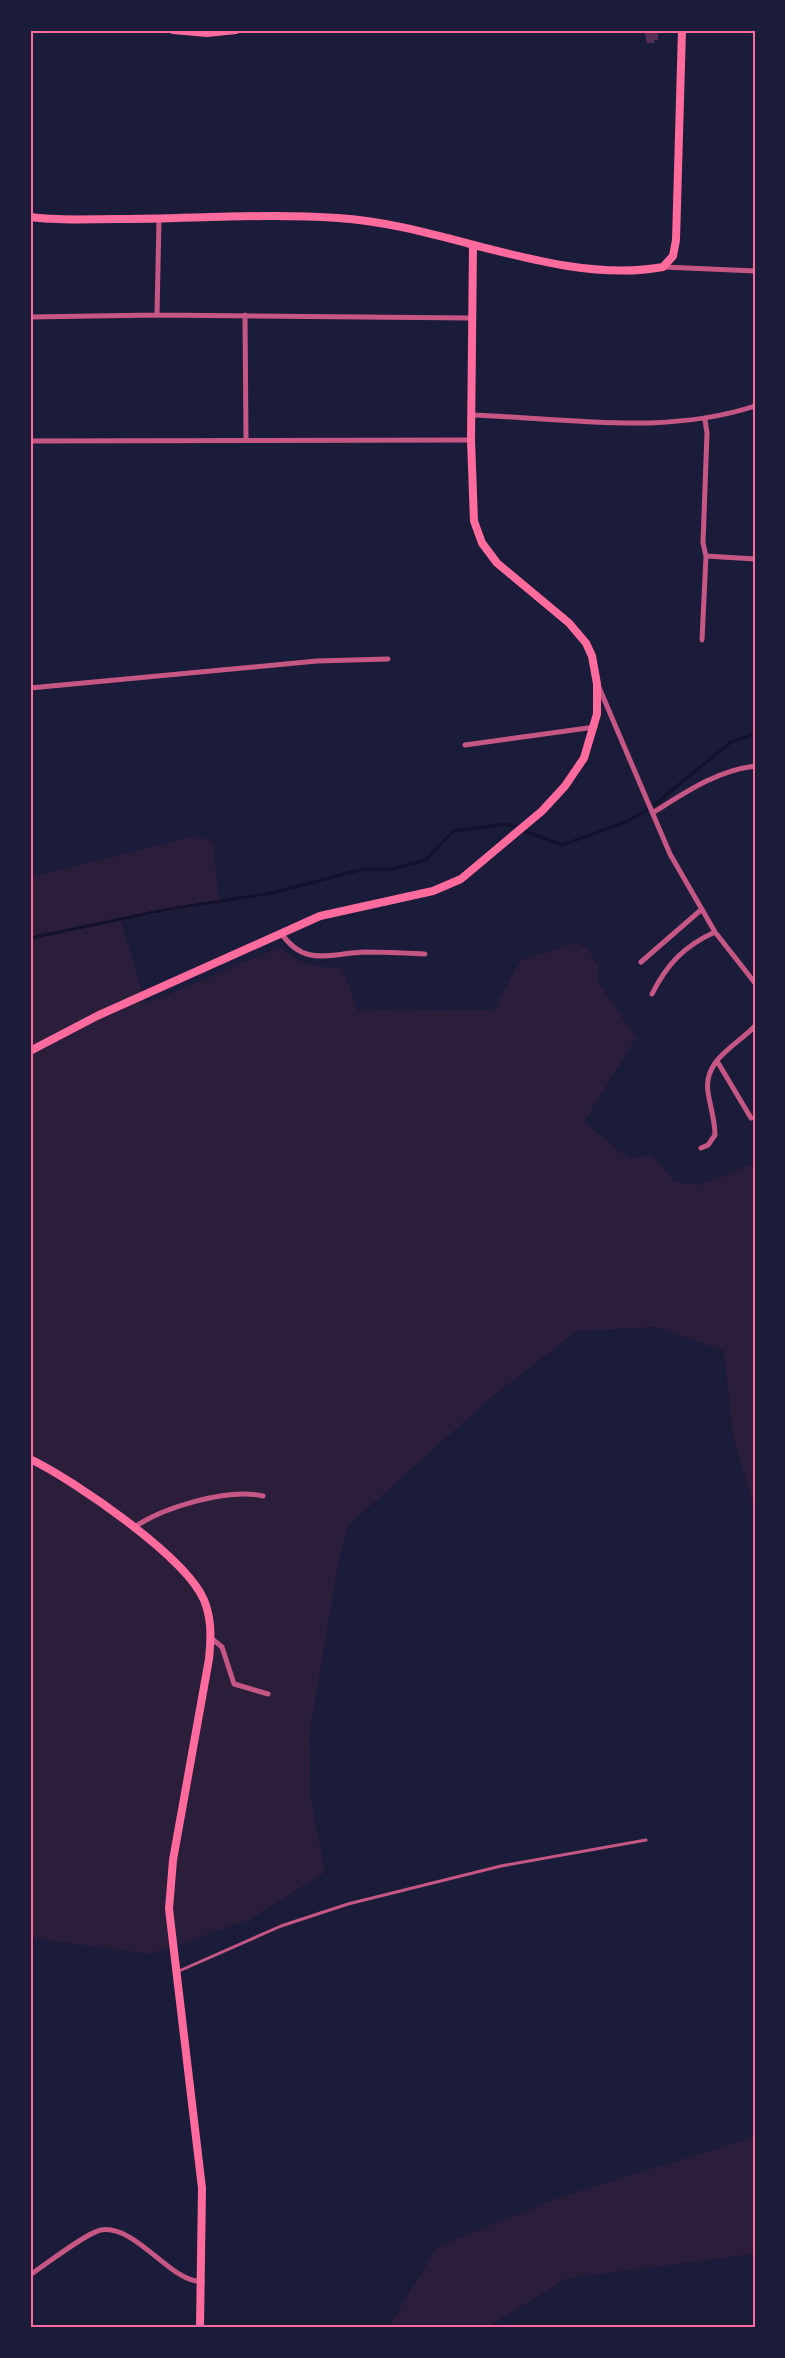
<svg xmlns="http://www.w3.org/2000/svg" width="785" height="2358" viewBox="0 0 785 2358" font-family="Inter,sans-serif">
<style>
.green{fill:#2a1e3b}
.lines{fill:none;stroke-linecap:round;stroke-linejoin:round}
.stream{stroke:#12122b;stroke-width:3}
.building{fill:#542f53}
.service{stroke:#c65784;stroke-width:3}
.minor{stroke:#c65784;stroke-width:5}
.secondary{stroke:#ff6b9d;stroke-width:8}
.neatline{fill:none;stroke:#ff6b9d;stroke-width:2}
</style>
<rect width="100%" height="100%" fill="#1b1b3a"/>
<path class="green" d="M 196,836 L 213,842 L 219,903 L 121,921 L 146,1004 L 280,947 C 301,966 315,967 342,968 L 358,1011 L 493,1010 L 521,960 L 576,943 L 588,948 L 599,968 L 598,982 L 636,1038 L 584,1122 L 629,1159 L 652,1155 L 675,1182 L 700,1185 L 755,1163 L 755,1511 L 733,1436 L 724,1351 L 656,1327 L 577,1331 L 488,1400 L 349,1525 L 340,1553 L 309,1738 L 311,1799 L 325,1872 L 251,1919 L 151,1954 L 30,1938 L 30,877 Z
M 755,2137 L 755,2254 L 567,2278 L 486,2328 L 388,2328 L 437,2247 L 560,2197 Z"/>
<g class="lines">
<path class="stream" d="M 655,804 L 731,742 L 755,734
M 30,938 L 164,910 L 272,893 L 363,869 L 391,869 L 426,860 L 453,831 L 507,824 L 562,845 L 626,822 L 647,810"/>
</g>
<path class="building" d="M 644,30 L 658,30 L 658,40 L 654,40 L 654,43 L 647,43 Z"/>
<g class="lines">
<path class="service" d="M 179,1971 L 281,1926 L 348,1904 L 501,1866 L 646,1840"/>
<path class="minor" d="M 664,267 L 755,271
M 157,315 L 159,219
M 245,315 L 246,439
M 30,317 L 157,315 L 471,318
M 471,415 C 565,418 664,436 755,406
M 30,441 L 471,440
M 706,556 L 755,559
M 702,640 L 706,556 L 703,543 L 707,433 L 705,420
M 598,685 L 670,854 L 715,932 L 755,983
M 30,688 L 317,661 L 388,659
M 465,745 L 595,727
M 654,812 C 686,792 716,771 755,766
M 281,933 C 305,968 330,953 365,952 C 385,952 405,953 425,954
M 641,962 L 702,909
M 652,994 C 667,964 684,946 715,932
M 717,1061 L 751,1118
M 701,1148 L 708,1145 L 715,1135 C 715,1120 710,1106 708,1092 C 703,1060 736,1046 755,1026
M 133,1528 C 163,1507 228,1488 263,1496
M 211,1638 L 222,1647 L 234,1684 L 268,1694
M 30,2275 C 45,2265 86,2233 101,2230 C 136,2224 173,2285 202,2281"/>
<path class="secondary" d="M 173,30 L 207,33 L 236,30
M 30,217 C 58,221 88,219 116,219 C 190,219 264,213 338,218 C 443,224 559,286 663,267 L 673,256 L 676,240 L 682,30
M 30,1051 L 97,1016 L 320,916 L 433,891 L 461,879 L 542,811 L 565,786 L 584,758 L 597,714 L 597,684 L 592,656 L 586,643 L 569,623 L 497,563 L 482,543 L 474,521 L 471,440 L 473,245
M 30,1459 C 74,1480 186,1557 204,1600 C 212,1619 211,1639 209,1659 L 173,1860 L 169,1909 L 202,2188 L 200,2328"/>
</g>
<rect width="785" height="2358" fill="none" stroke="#1b1b3a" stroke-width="63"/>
<rect x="32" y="32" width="722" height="2294" class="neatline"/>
</svg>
